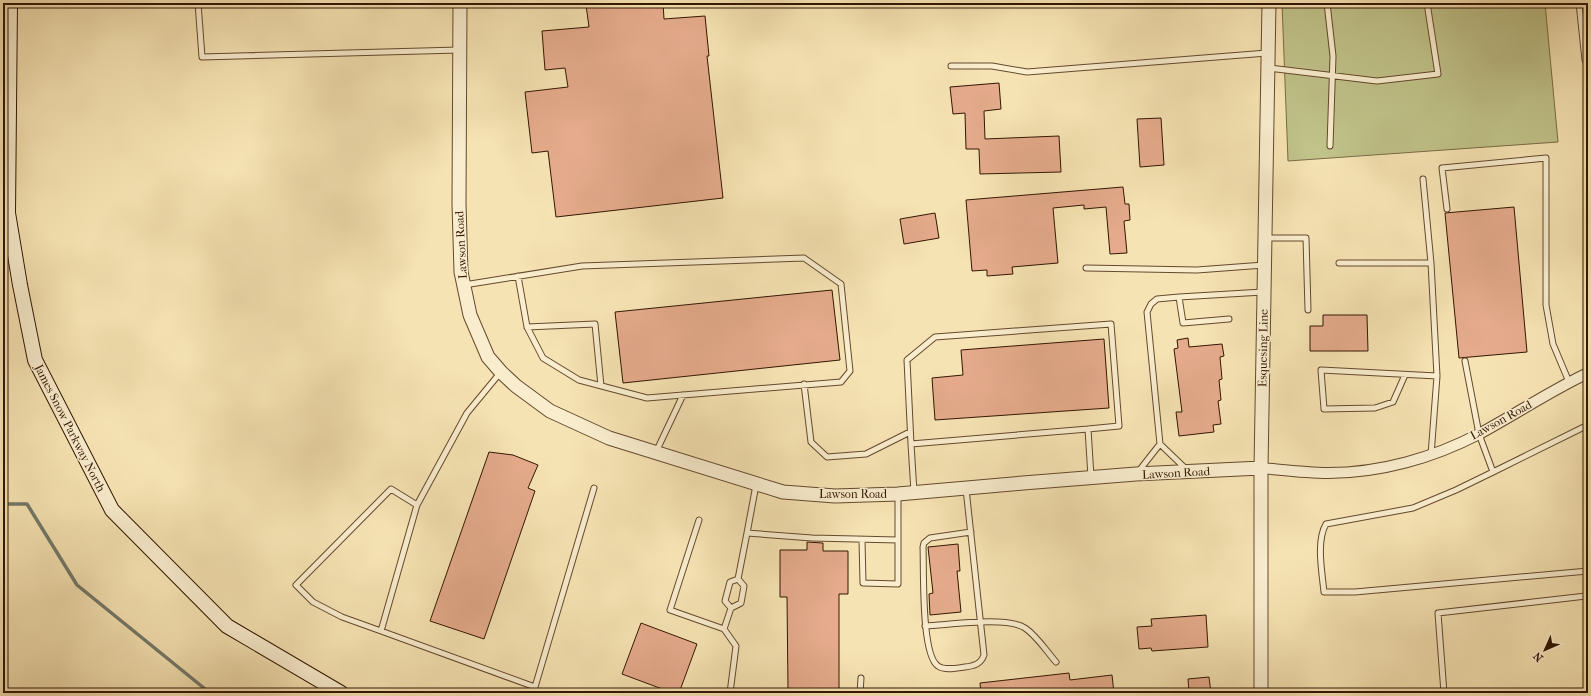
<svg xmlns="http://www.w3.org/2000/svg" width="1591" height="696" viewBox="0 0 1591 696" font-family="'IM FELL French Canon',serif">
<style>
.green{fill:#c0c38a;stroke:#7a6c45}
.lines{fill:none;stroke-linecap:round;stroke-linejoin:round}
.stream{stroke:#737a6b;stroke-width:3.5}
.building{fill:#e5ab8c;stroke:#331600}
.service-casing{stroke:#64492d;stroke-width:7}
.minor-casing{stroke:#64492d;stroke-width:12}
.tertiary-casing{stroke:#64492d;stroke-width:15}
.secondary-casing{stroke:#331600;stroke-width:16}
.service{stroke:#f9edce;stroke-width:5}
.minor{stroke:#f9edce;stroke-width:10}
.tertiary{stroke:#f9edce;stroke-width:13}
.secondary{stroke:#f9edce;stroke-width:14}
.labels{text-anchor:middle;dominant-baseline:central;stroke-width:3;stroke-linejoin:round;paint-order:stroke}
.street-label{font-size:12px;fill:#331600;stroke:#f9edce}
</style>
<rect width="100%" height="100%" fill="#f6e3b3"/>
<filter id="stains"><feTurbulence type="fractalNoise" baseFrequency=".005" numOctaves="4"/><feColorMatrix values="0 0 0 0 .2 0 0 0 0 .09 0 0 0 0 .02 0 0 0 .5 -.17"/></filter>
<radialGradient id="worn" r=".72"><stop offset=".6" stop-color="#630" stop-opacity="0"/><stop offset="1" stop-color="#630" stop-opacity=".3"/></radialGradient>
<path class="green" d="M 1282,3 L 1545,3 L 1558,142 L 1288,161 Z"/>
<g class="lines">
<path class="stream" d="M 3,504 L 27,504 L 77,585 L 210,693"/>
</g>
<path class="building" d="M 610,3 L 663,3 L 664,19 L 705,16 L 709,56 L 707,56 L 723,198 L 556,217 L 548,151 L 532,153 L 525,92 L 568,87 L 565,68 L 545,70 L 542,31 L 589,27 L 586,5 Z
M 999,83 L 1001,109 L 984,111 L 985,139 L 1059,136 L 1061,172 L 980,174 L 979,149 L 966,149 L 965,113 L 953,114 L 950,87 Z
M 1161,118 L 1164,165 L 1140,167 L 1137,119 Z
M 1123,187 L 1125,204 L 1129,204 L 1130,220 L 1124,221 L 1127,253 L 1110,254 L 1106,207 L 1084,209 L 1084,205 L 1053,208 L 1058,263 L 1012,267 L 1013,274 L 987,276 L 987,270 L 972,271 L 966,200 Z
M 1514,207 L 1527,352 L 1459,358 L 1445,213 Z
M 935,213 L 939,238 L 904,244 L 900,219 Z
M 832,290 L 840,360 L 623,383 L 615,312 Z
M 1323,315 L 1367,315 L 1368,351 L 1310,351 L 1310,326 L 1323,326 Z
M 1188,338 L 1189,347 L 1222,344 L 1224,356 L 1220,357 L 1222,379 L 1219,380 L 1221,400 L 1218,401 L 1221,424 L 1213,425 L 1214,432 L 1179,436 L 1176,412 L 1182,412 L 1174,349 L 1178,348 L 1177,340 Z
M 1104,339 L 1109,408 L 935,420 L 932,378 L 963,375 L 961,350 Z
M 489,452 L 513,455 L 538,465 L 528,488 L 535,491 L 484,639 L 430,621 Z
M 807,542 L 823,543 L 823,551 L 848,551 L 848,594 L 839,594 L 839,690 L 788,690 L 787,597 L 780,597 L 780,550 L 807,550 Z
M 958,544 L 960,571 L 957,571 L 961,612 L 930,615 L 929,594 L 933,593 L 928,547 Z
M 1206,615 L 1208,647 L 1152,651 L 1151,648 L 1139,649 L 1137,627 L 1152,626 L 1151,619 Z
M 641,623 L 697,644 L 679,693 L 673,693 L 622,674 Z
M 1069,673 L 1070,680 L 1112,675 L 1114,693 L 981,693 L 980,683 Z
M 1209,677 L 1211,693 L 1189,693 L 1188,679 Z"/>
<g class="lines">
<g class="service-casing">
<path id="service" d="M 198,3 L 202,57 L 459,50
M 1327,3 L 1333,56 L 1330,146
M 1579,3 L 1585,60 L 1588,65
M 951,66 L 992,66 L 1027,72 L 1267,53
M 1269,68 L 1377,81 L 1438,74 L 1427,3
M 1423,179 L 1431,263 L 1437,376 L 1431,455
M 1447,209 L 1442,168 L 1546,158 L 1546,305 L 1553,344 L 1569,382
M 1266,238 L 1306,238 L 1308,310
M 1339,263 L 1431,263
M 1086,268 L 1197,270 L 1264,265
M 464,285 L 582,266 L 804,258 L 841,284 L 850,371 L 841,382 L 647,398 L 579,380 L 543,358 L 527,327 L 518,276
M 1179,297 L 1183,323 L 1229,319
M 527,327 L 595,324 L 601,386
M 1465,361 L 1479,434 L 1493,472 L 1588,425
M 500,373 L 467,413 L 417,505 L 381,631 L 535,687 L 594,488
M 1405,375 L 1393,402 L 1375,408 L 1324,409 L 1321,370 L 1437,376
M 804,384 L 811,442 L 827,457 L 866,454 L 910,432
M 911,444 L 907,360 L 935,337 L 1111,324 L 1119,426 L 1088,429
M 1160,444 L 1147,312 L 1151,304 L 1157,299 L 1179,297 L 1263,292
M 656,452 L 683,395
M 1138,472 L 1160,444 L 1186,469
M 1493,472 L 1456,490 L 1413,508 L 1326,524 C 1316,541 1322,572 1324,592 L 1355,592 L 1588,571
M 756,485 L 747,533 L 812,538 L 898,540 L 898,494
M 966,489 L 984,655 C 981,664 974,666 965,667 C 957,668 945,671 938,666 C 921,655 924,570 923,547 L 924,543 L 930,538 L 971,532
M 914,492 L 911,444 L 1088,429 L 1091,477
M 699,520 L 670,610 L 724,629 L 731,608
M 862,540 L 863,583 L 898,584 L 898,540
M 738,579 L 730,582 L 725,601 L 731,608 L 741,603 L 744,586 L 738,579 L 747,533
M 925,626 C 949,625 1006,616 1025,628 C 1037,636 1047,652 1056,662
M 724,629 L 736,646 L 730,693
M 381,631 L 342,617 L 313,602 L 296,585 L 391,489 L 417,505
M 860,693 L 861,678
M 1444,693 L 1438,613 L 1586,596 L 1588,617"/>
</g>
<g class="minor-casing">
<path id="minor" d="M 1261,468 C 1283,470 1306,473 1328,473 C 1380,473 1433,458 1479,434 C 1516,414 1550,391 1588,373"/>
</g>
<g class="tertiary-casing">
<path id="tertiary" d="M 460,3 L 459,204 L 461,272 L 470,315 L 488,357 L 501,372 L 516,386 L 550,411 L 609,438 L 783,492 L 835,496 L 898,494 L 1023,483 L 1136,474 L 1261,468
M 1261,693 L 1261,468 L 1269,3"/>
</g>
<g class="secondary-casing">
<path id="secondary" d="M 10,3 L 8,213 L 20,285 L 35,360 L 112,510 L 227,626 L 341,693"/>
</g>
<use href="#service" class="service"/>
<use href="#minor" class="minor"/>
<use href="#tertiary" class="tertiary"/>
<use href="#secondary" class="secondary"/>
</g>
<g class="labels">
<g class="street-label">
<text transform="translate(461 245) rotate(-93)">Lawson Road</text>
<text transform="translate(1263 348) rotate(-89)">Esquesing Line</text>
<text transform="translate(1501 420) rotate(-29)">Lawson Road</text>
<text transform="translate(70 428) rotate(63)">James Snow Parkway North</text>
<text transform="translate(1176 473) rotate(-3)">Lawson Road</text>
<text x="853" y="494">Lawson Road</text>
</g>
</g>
<rect width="1591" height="696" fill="none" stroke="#f6e3b3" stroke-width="16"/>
<rect x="4" y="4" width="1583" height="688" fill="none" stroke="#331600" stroke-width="2"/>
<rect x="8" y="8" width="1575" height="680" fill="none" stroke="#331600"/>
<g transform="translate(1545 650) rotate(225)" stroke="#f9edce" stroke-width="3" paint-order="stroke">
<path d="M0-3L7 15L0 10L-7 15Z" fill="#331600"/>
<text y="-6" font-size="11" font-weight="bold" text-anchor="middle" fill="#331600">N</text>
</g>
<rect width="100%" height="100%" filter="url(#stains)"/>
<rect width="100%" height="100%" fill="url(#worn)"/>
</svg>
